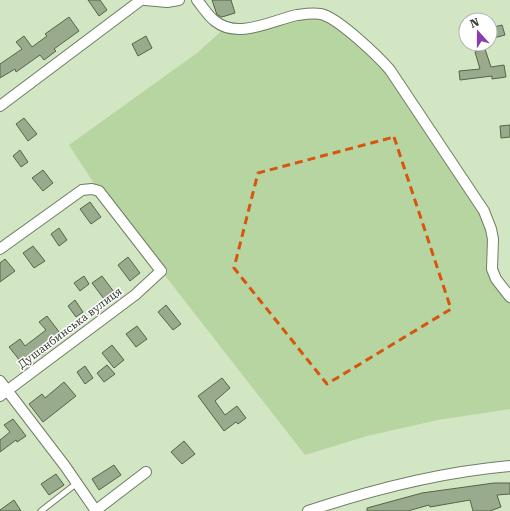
<svg xmlns="http://www.w3.org/2000/svg" width="510" height="511" viewBox="0 0 510 511" font-family="'Roboto Serif',serif">
<style>
.green{fill:#b7d5a0}
.building{fill:#99ab8c;stroke:#556548}
.lines{fill:none;stroke-linecap:round;stroke-linejoin:round}
.service-casing{stroke:#6e7f61;stroke-width:7}
.minor-casing{stroke:#6e7f61;stroke-width:12}
.service{stroke:#fff;stroke-width:5}
.minor{stroke:#fff;stroke-width:10}
.marked{fill:none;stroke:#d65610;stroke-width:3;stroke-dasharray:8 5;stroke-linejoin:round}
.labels{text-anchor:middle;dominant-baseline:central;stroke-width:3;stroke-linejoin:round;paint-order:stroke}
.street-label{font-size:11px;fill:#363e31;stroke:#fff}
</style>
<rect width="100%" height="100%" fill="#d3e6c4"/>
<path class="green" d="M 324,14 L 378,56 L 488,220 L 491,259 L 510,297 L 510,409 L 438,420 L 367,436 L 305,455 L 99,191 L 69,145 L 197,53 L 226,27 Z"/>
<path class="building" d="M 88,0 L 100,0 L 107,10 L 99,16 Z
M 212,0 L 231,0 L 235,13 L 222,17 L 217,15 Z
M 69,17 L 79,31 L 54,49 L 56,51 L 44,60 L 40,55 L 16,72 L 15,69 L 0,78 L 0,64 L 22,49 L 16,42 L 24,36 L 32,47 L 47,36 L 45,34 Z
M 502,25 L 505,35 L 490,39 L 490,28 Z
M 146,36 L 152,48 L 138,56 L 132,44 Z
M 485,49 L 491,67 L 504,65 L 506,77 L 492,79 L 492,76 L 460,80 L 459,71 L 480,69 L 475,52 Z
M 24,118 L 37,134 L 28,141 L 16,124 Z
M 510,125 L 510,137 L 501,138 L 500,126 Z
M 20,150 L 28,162 L 21,167 L 13,156 Z
M 43,170 L 53,183 L 43,191 L 32,178 Z
M 90,202 L 101,217 L 91,224 L 80,209 Z
M 59,228 L 67,240 L 59,246 L 51,234 Z
M 33,246 L 45,261 L 34,268 L 23,253 Z
M 128,257 L 140,273 L 130,281 L 118,265 Z
M 5,259 L 15,271 L 0,282 L 0,263 Z
M 84,276 L 89,284 L 80,291 L 74,283 Z
M 102,276 L 114,292 L 104,299 L 92,283 Z
M 75,300 L 83,312 L 76,317 L 68,306 Z
M 166,305 L 181,324 L 173,330 L 158,312 Z
M 47,316 L 60,333 L 46,345 L 49,349 L 41,356 L 36,350 L 21,362 L 9,347 L 20,339 L 25,346 L 46,330 L 39,322 Z
M 137,326 L 147,339 L 136,347 L 126,334 Z
M 112,345 L 124,360 L 114,368 L 102,353 Z
M 107,365 L 115,374 L 104,382 L 97,373 Z
M 85,366 L 93,378 L 85,384 L 77,372 Z
M 222,378 L 230,388 L 215,401 L 225,415 L 237,406 L 246,418 L 238,424 L 236,422 L 224,431 L 198,396 Z
M 64,382 L 76,396 L 43,422 L 29,404 L 42,394 L 45,398 Z
M 13,419 L 26,436 L 17,442 L 16,440 L 0,452 L 0,440 L 10,432 L 4,425 Z
M 184,441 L 195,454 L 182,464 L 171,452 Z
M 114,465 L 121,475 L 99,490 L 92,479 Z
M 56,474 L 64,485 L 49,495 L 41,484 Z
M 494,483 L 510,483 L 510,494 L 497,495 L 501,507 L 490,511 L 473,511 L 470,500 L 430,507 L 429,505 L 408,511 L 367,511 L 367,508 L 422,493 Z
M 14,500 L 21,511 L 0,511 L 0,510 Z"/>
<g class="lines">
<g class="service-casing">
<path id="service" d="M 41,511 L 77,483"/>
</g>
<g class="minor-casing">
<path id="minor" d="M 145,0 L 167,2 L 179,0
M 197,0 C 203,7 208,16 215,21 C 238,40 273,20 297,15 C 305,14 317,12 324,15 C 341,21 378,56 390,70 L 484,211 L 491,229 L 493,239 L 492,269 L 496,279 L 510,297
M 0,106 L 141,0
M 0,249 L 82,190 L 92,189 L 99,191 L 161,271 L 135,295 L 0,396
M 0,381 L 65,466 L 96,511
M 95,511 L 146,472
M 308,511 C 374,489 440,472 510,466"/>
</g>
<use href="#service" class="service"/>
<use href="#minor" class="minor"/>
</g>
<path class="marked" d="M 394,137 L 451,309 L 327,384 L 234,268 L 258,173 Z"/>
<g class="labels">
<g class="street-label">
<text transform="translate(70 328) rotate(-37)">Душанбинська вулиця</text>
</g>
</g>
<g transform="translate(478 32) rotate(339)"><circle r="19" fill="#ffffff" stroke="#afb2ad"/>
<path d="M0-3L7 15L0 10L-7 15Z" fill="#893eb0"/>
<text y="-6" font-size="11" font-weight="bold" text-anchor="middle" fill="#363e31">N</text>
</g>
</svg>
